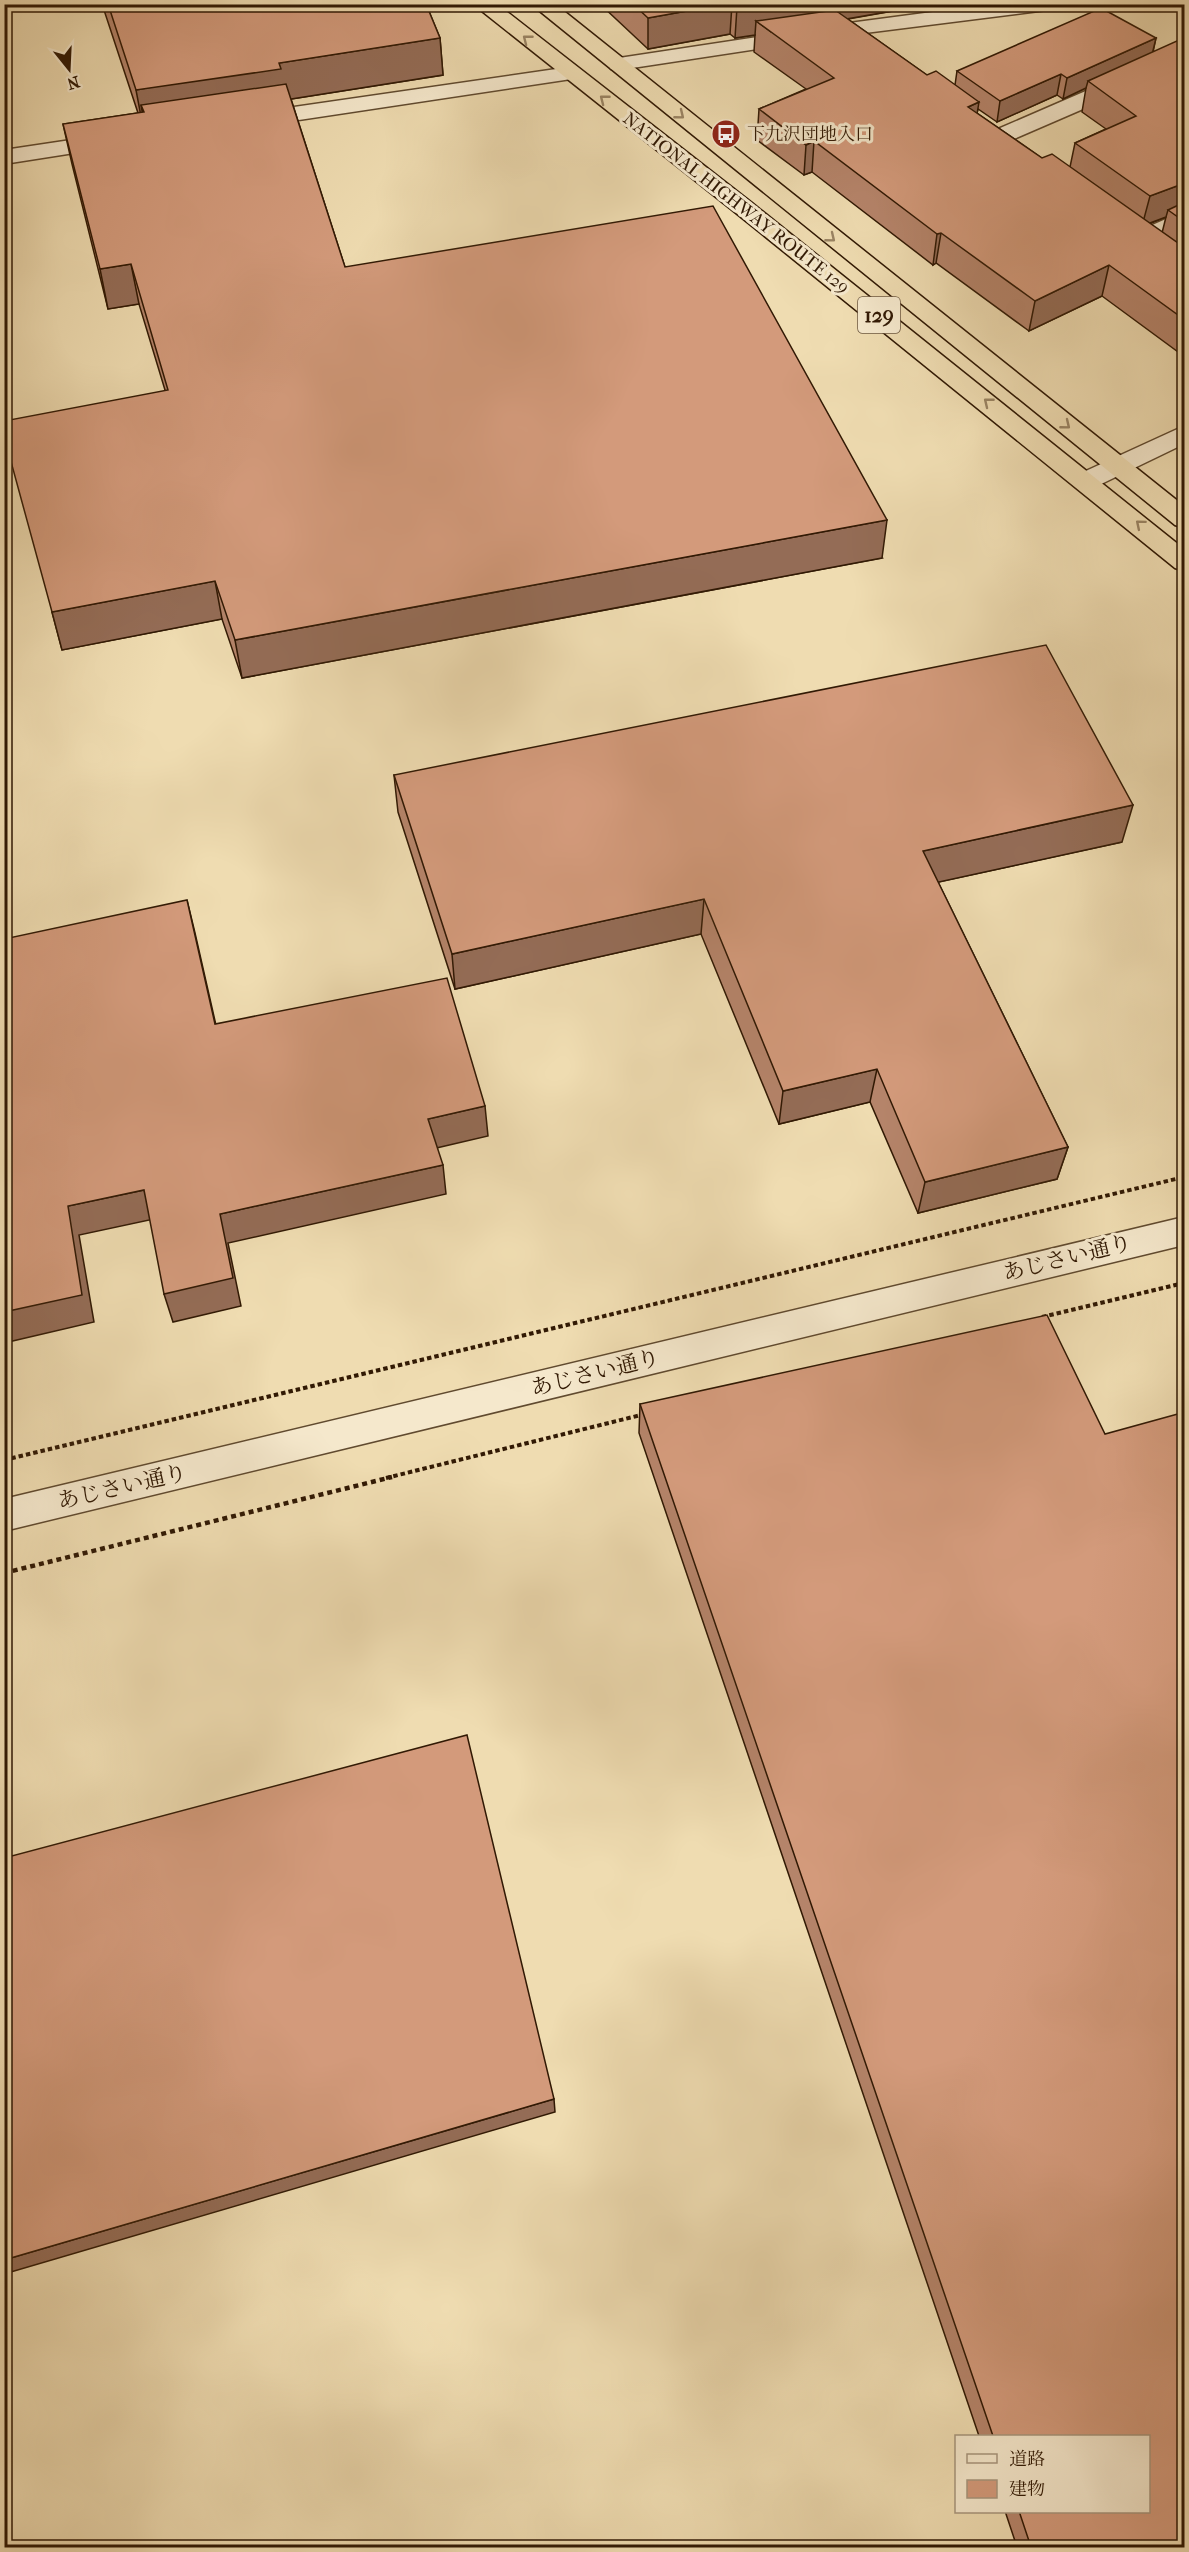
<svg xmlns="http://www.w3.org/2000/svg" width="1189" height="2552" viewBox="0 0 1189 2552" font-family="'IM FELL French Canon','Noto Serif JP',serif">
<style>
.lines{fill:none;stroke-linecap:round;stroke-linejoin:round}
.minor-casing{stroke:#604a2f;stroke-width:3}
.tertiary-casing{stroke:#604a2f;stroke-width:3}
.trunk-casing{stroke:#311904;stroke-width:3}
.path-far1{stroke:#311904;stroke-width:4;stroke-dasharray:4.5 3;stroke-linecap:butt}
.path{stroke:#311904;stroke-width:4.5;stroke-dasharray:5 4;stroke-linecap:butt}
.minor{fill:#f5e8cc;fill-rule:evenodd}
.tertiary{fill:#f5e8cc;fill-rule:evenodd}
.trunk{fill:#efdcb1;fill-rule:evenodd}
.wall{fill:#b5846a;stroke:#311904;stroke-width:1.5;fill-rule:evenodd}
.shaded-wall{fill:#946c56;stroke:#311904;stroke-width:1.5}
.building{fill:#d39a7b;stroke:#311904;stroke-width:1.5}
.oneway{stroke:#9a8463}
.labels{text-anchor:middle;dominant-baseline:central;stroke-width:6;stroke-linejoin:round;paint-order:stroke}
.far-poi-label{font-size:18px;fill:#311904;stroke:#f5e8cc;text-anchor:start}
.far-street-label{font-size:18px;fill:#311904;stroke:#f5e8cc}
.shield{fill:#f5e8cc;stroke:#6c5740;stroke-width:1.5}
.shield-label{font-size:21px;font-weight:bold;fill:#311904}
.street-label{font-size:22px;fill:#311904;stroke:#f5e8cc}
</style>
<rect width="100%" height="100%" fill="#efdcb1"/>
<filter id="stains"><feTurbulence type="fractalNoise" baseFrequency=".00333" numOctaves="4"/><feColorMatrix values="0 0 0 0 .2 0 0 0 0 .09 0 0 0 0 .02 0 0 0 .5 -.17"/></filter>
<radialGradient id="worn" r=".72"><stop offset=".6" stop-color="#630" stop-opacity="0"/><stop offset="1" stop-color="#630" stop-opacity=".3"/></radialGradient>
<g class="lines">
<g class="minor-casing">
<path id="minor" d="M 993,4 L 1057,4 L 1047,10 L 849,35 L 619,70 L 611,69 L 608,64 L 611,59 L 619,58 L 849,23 Z
M 1172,52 L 1184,53 L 1184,65 L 1176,65 L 1164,74 L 1007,142 L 991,142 L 988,137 L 991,132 L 1148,64 Z
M 570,67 L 578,68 L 581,73 L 578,78 L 252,127 L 244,125 L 241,120 L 244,115 L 252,113 Z
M 111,134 L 119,136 L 122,141 L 119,146 L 4,164 L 4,150 Z
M 1184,211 L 1184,227 L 1148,244 L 1132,244 L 1128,239 L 1132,234 Z
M 1184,426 L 1184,444 L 1095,487 L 1086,489 L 1077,487 L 1073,481 L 1077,475 Z"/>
</g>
<g class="tertiary-casing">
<path id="tertiary" d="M 1184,1217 L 1184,1245 L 4,1531 L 4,1499 Z"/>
</g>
<g class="trunk-casing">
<path id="trunk" d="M 473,4 L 497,4 L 752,203 L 1184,549 L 1184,571 L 1175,568 L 736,213 Z
M 531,4 L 555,4 L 1184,506 L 1184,528 L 1175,525 Z"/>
</g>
<path class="path-far1" d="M 1042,1317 L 1184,1283
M 4,1460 L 1184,1177
M 386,1478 L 645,1414"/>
<path class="path" d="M 4,1573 L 392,1477"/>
<use href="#minor" class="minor"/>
<use href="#tertiary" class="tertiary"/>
<use href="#trunk" class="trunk"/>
</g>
<path class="wall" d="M 102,4 L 426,4 L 440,38 L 443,75 L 291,99 L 345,267 L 882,558 L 242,678 L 222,619 L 62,650 L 52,612 L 165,390 L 139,304 L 108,309 L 72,164 L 63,124 L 138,113 Z
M 600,4 L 933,4 L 848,19 L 927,75 L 955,85 L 957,71 L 1156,38 L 1153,52 L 1185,43 L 1185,357 L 1102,296 L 1029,331 L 936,263 L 933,265 L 812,172 L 804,175 L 757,140 L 759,109 L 806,89 L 754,52 L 755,35 L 735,38 L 730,34 L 648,49 ZM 1086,88 L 1082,112 L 1106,129 L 1075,143 L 1070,167 L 1042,158 L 977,113 L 978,109 L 997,122 L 1057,95 L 1063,99 ZM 1166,217 L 1162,233 L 1149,224 Z
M 394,775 L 1122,842 L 938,882 L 1068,1147 L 1057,1179 L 918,1213 L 870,1102 L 779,1124 L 701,934 L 455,989 L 398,812 Z
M 640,1404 L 1105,1434 L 1185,2547 L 1017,2547 L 1005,2511 L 1149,2511 L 1149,2436 L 979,2436 L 639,1433 Z"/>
<path class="shaded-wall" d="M 726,4 L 732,4 L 730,34 L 648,49 L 648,18 Z
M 753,4 L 933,4 L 771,32 L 756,21 L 755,35 L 735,38 L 737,7 Z
M 440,38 L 443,75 L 285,100 L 144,112 L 141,105 L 145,127 L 143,127 L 136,90 L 279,63 Z
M 1156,38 L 1151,59 L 1088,81 L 1086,88 L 1063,99 L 1067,78 Z
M 1061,74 L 1057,95 L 997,122 L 1000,101 Z
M 979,102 L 974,132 L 968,107 Z
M 814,141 L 812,172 L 804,175 L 806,145 Z
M 1185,183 L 1185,210 L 1168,210 L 1166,217 L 1142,226 L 1150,196 Z
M 941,233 L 936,263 L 933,265 L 937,234 Z
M 131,264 L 139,304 L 108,309 L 100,269 Z
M 1109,265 L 1102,296 L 1029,331 L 1035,301 Z
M 887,520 L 882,558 L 242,678 L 235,640 Z
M 215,581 L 222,619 L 62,650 L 52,612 Z
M 1133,805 L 1122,842 L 916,887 L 923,851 Z
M 704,899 L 701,934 L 455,989 L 452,954 Z
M 187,900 L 195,933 L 223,1056 L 215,1024 Z
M 877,1069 L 870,1102 L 779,1124 L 783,1091 Z
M 485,1106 L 488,1136 L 432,1149 L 428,1119 Z
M 1068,1147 L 1057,1179 L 918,1213 L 925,1182 Z
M 443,1165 L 446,1194 L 228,1243 L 241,1306 L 173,1322 L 164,1294 L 220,1214 Z
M 144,1190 L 154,1219 L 79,1235 L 94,1322 L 4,1343 L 4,1312 L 68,1206 Z
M 554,2099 L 555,2112 L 4,2274 L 4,2260 Z"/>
<path class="building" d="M 108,4 L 426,4 L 440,38 L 279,63 L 281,69 L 136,90 Z
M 633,4 L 726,4 L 648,18 Z
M 733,4 L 753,4 L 737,7 Z
M 1101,8 L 1156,38 L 1067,78 L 1061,74 L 1000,101 L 957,71 Z
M 835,10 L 927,75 L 936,71 L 979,102 L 968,107 L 1042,158 L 1052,154 L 1185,248 L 1185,320 L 1109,265 L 1035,301 L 941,233 L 937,234 L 814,141 L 806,145 L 759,109 L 834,78 L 756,21 Z
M 1179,40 L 1185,43 L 1185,183 L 1150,196 L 1075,143 L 1136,116 L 1088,81 Z
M 286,84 L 345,267 L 713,206 L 887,520 L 235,640 L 215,581 L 52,612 L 4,436 L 4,421 L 168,390 L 131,264 L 100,269 L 63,124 L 144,112 L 141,105 Z
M 1185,202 L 1185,222 L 1168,210 Z
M 1046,645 L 1133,805 L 923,851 L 1068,1147 L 925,1182 L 877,1069 L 783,1091 L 704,899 L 452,954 L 394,775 Z
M 187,900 L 215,1024 L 447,978 L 485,1106 L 428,1119 L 443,1165 L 220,1214 L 233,1278 L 164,1294 L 144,1190 L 68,1206 L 82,1295 L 4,1312 L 4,939 Z
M 1047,1315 L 1105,1434 L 1185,1412 L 1185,2547 L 1031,2547 L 1019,2511 L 1149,2511 L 1149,2436 L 993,2436 L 640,1404 Z
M 467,1735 L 554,2099 L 4,2260 L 4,1858 Z"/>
<defs><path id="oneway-chevron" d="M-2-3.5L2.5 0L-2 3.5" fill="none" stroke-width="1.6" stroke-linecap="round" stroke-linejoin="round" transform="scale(1.5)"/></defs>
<g class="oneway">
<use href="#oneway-chevron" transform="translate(527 39) rotate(-142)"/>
<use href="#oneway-chevron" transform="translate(604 99) rotate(-142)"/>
<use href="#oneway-chevron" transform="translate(680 115) rotate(39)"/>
<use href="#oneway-chevron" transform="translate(831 238) rotate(39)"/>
<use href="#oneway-chevron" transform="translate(988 402) rotate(-141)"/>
<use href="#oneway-chevron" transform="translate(1066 425) rotate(39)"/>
<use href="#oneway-chevron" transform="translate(1140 524) rotate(-140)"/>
</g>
<defs>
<g id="bus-disc" transform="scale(1.5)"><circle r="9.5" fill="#8f2418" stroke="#f5e8cc"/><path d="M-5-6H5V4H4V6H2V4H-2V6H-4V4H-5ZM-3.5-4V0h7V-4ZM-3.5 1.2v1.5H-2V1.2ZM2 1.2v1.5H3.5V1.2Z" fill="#fff"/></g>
</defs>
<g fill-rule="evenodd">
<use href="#bus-disc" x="726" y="134"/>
</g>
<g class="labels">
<g class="far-poi-label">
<text x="747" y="134">下九沢団地入口</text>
</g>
<g class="far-street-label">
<text transform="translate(736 203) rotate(38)">NATIONAL HIGHWAY ROUTE 129</text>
</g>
<rect class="shield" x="858" y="297" width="42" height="36" rx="4.5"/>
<g class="shield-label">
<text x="879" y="315">129</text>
</g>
<g class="street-label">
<text transform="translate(1067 1258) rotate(-14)">あじさい通り</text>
<text transform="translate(595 1373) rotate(-14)">あじさい通り</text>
<text transform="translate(122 1487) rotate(-13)">あじさい通り</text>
</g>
</g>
<rect width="1189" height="2552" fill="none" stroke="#efdcb1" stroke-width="24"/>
<rect x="6" y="6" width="1177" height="2540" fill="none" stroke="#311904" stroke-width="3"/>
<rect x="12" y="12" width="1165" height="2528" fill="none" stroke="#311904" stroke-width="1.5"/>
<rect x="955" y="2435" width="195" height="78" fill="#f5e8cc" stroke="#a7957c" stroke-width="1.5"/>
<rect x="967" y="2454" width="30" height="9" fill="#f5e8cc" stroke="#a7957c" stroke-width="1.5"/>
<text x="1009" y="2465" font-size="18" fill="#311904">道路</text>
<rect x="967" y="2480" width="30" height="18" fill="#d39a7b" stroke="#a7957c" stroke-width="1.5"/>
<text x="1009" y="2495" font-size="18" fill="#311904">建物</text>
<g transform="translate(69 69) rotate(162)" stroke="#f5e8cc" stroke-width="4.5" paint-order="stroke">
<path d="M0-4.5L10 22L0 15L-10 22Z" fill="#311904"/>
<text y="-9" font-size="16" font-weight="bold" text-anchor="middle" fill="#311904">N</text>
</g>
<rect width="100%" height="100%" filter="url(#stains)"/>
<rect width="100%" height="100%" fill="url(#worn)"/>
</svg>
